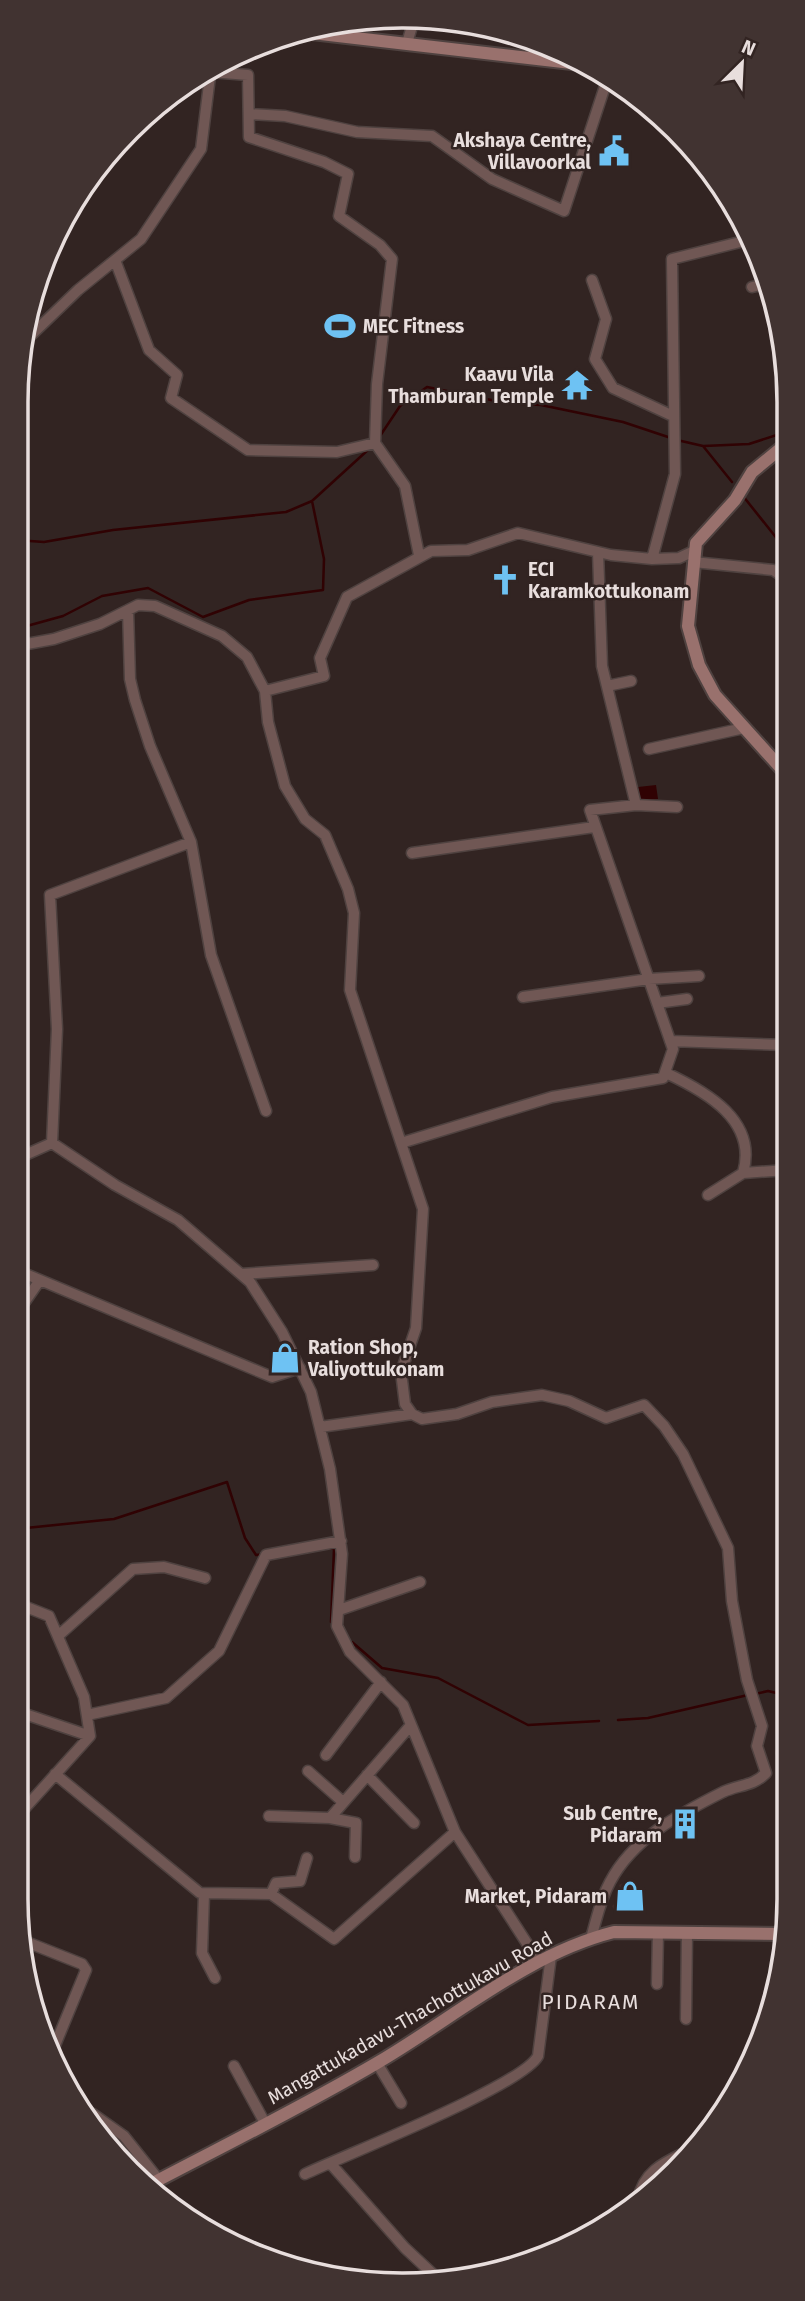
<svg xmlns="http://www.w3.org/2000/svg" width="805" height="2301" viewBox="0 0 805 2301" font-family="'Fira Sans',sans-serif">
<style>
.built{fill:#3f2a28}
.water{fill:#300203}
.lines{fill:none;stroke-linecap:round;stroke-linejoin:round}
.stream{stroke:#300203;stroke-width:2.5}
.street-casing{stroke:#4f4240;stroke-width:13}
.secondary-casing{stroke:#4f4240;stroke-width:16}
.street{stroke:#705754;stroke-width:10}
.secondary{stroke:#99716d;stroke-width:12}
.labels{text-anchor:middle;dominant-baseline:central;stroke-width:5;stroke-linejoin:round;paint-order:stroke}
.poi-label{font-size:19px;font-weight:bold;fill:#e8dedd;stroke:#322422;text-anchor:end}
.street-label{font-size:19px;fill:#e8dedd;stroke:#322422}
.neighbourhood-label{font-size:21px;letter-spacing:2px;fill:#e8dedd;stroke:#322422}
.rim{fill:none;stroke:#e8dedd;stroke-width:3.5}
</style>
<rect width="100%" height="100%" fill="#322422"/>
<path class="built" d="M 628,1880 L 639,1897 L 615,1912 L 612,1906 L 623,1895 L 619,1885 Z"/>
<path class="water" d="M 656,785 L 658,799 L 640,801 L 638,787 Z"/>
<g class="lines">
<path class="stream" d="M 378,439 L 400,406 L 427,387 L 506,403 L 541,405 L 623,422 L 671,438
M 677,440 L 703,446 L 732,482
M 704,446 L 749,444 L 786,432
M 743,496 L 786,550
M 16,540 L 44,542 L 113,530 L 286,512 L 312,501 L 369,449
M 16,629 L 63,616 L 102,596 L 148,588 L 203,617 L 249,600 L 323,590 L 324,559 L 312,501
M 16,1529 L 114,1519 L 227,1482 L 245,1538 L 256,1555 L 265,1554
M 327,1548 L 334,1549 L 331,1622
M 352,1642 L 382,1668 L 438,1678 L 528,1725 L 599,1721
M 755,1694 L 768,1691 L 789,1696
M 618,1720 L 648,1718 L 748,1695"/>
<g class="street-casing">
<path id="street" d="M 407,43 L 413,23
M 211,72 L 248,75 L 249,137 L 324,162 L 348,174 L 339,216 L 380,245 L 392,259 L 377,384 L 375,443 L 405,486 L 419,555
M 249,114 L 285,116 L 357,132 L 432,136 L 492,179 L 564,211 L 608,77
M 115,260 L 149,350 L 177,375 L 171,398 L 248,450 L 337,452 L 375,443
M 592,280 L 606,319 L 595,359 L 613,388 L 673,416
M 752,287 L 765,284
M 24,342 L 78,290 L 141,239 L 201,149 L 211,68
M 16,467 L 18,467
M 598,552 L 602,666 L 636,805
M 652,559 L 675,474 L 672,259 L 752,239
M 693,562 L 773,570 L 786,579
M 128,610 L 130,679 L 135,700 L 150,746 L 191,842 L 211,955 L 266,1111
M 16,646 L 54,639 L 100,624 L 138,605 L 155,606 L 222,636 L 247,657 L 265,691 L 268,722 L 285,786 L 305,819 L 325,835 L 348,889 L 354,913 L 350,990 L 423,1209 L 416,1328 L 401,1372 L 405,1404 L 412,1414 L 422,1419 L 457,1414 L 492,1402 L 542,1395 L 569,1401 L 606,1418 L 644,1405 L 664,1426 L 683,1454 L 728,1548 L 732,1601 L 747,1680 L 762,1726 L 757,1746 L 766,1773 C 754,1786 738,1785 723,1792 C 681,1813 633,1838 610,1882 C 600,1900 597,1918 591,1938
M 607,686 L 631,681
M 265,691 L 324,676 L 320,658 L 347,597 L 431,551 L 468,550 L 518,533 L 611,555 L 652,559 L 679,558 L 694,551
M 649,749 L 744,728
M 412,853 L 594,827
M 523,997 L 649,979 L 699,976
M 657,1003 L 687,999
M 670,1041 L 787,1045
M 666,1073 C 707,1092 758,1121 743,1173
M 52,1143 L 57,1029 L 50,895 L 191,842
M 401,1143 L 552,1097 L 663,1078 L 673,1049 L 590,810 L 636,805 L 677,807
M 16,1159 L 52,1143 L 115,1185 L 178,1220 L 250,1282 L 282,1332 L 311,1392 L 330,1469 L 342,1554 L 337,1626 L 350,1652 L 403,1705 L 455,1832 L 539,1962
M 708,1195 L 743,1173 L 788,1170
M 16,1270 L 272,1377 L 300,1368
M 241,1274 L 373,1265
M 16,1300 L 24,1303 L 40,1280
M 320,1427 L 412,1414
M 16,1603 L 49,1616 L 84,1697 L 90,1736 L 16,1818
M 339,1610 L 420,1582
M 58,1636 L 133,1569 L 164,1567 L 205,1578
M 16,1711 L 90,1736
M 87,1715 L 166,1698 L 219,1651 L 266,1555 L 341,1541
M 782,1753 L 789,1786
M 326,1755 L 381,1682
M 308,1771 L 343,1802
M 55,1774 L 200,1893 L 271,1894 L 334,1939 L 455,1832
M 367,1775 L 414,1823
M 269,1816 L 330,1818 L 356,1823 L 355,1857
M 330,1818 L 411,1725
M 204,1894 L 202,1953 L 215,1978
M 271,1894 L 276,1883 L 300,1881 L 307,1858
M 24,1941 L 82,1964 L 86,1970 L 51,2055
M 657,1984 L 658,1932
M 686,2019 L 687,1932
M 377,2063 L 401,2103
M 234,2066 L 265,2123
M 93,2114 L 124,2136 L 159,2180
M 330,2163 L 405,2248 L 436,2277
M 305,2174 C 347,2154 522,2086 538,2056 L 551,1956
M 638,2200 C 643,2172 663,2163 686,2152"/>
</g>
<g class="secondary-casing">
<path id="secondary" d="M 312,33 L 589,65
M 786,444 L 752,472 L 735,500 L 696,543 L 688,626 L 699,665 L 715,695 L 787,775
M 151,2184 C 227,2144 304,2106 377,2063 C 454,2018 527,1954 614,1932 L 785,1934"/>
</g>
<use href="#street" class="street"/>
<use href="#secondary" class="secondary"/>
</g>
<defs>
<g id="civic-bare" transform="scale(2.415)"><path d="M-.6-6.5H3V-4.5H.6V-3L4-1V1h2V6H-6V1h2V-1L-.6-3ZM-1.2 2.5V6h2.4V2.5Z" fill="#6ec2f3" stroke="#322422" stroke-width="2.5" paint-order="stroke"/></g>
<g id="stadium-bare" transform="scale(2.415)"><path d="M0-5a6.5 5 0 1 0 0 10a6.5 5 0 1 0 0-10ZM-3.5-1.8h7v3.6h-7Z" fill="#6ec2f3" stroke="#322422" stroke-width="2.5" paint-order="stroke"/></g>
<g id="temple-bare" transform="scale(2.415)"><path d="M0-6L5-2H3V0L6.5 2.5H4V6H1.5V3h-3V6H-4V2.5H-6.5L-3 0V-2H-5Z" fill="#6ec2f3" stroke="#322422" stroke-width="2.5" paint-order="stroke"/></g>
<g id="church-bare" transform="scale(2.415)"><path d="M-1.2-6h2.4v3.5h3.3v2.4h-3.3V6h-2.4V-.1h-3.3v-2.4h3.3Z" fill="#6ec2f3" stroke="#322422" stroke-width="2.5" paint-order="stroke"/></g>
<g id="shop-bare" transform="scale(2.415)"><path d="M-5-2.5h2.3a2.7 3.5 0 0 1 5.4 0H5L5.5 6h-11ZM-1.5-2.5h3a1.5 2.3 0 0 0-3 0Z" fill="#6ec2f3" stroke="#322422" stroke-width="2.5" paint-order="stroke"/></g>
<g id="building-bare" transform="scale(2.415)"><path d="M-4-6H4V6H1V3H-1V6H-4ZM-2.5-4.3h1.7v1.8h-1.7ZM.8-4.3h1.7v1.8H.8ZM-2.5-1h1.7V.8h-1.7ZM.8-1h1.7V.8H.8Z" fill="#6ec2f3" stroke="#322422" stroke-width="2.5" paint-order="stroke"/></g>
</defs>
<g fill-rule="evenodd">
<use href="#civic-bare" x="614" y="151"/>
<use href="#stadium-bare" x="340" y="326"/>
<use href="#temple-bare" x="577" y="385"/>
<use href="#church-bare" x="505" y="580"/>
<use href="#shop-bare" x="285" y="1358"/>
<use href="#building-bare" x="685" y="1824"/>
<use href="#shop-bare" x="630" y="1896"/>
</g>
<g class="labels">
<g class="poi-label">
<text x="591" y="140">Akshaya Centre,<tspan x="591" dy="22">Villavoorkal</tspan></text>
<text x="363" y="326" text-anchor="start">MEC Fitness</text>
<text x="554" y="374">Kaavu Vila<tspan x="554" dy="22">Thamburan Temple</tspan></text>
<text x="528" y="569" text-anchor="start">ECI<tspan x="528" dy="22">Karamkottukonam</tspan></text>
<text x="308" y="1347" text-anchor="start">Ration Shop,<tspan x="308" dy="22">Valiyottukonam</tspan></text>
<text x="662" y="1813">Sub Centre,<tspan x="662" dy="22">Pidaram</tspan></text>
<text x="607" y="1896">Market, Pidaram</text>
</g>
<g class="street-label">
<text transform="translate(410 2018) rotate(-30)">Mangattukadavu-Thachottukavu Road</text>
</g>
<g class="neighbourhood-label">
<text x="591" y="2002">PIDARAM</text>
</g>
</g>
<path d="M0 0H805V2301H0ZM402 28H403A374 374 0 0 1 777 402V1899A374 374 0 0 1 403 2273H402A374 374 0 0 1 28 1899V402A374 374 0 0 1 402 28Z" fill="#413331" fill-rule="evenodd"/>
<path class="rim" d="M402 28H403A374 374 0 0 1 777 402V1899A374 374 0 0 1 403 2273H402A374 374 0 0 1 28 1899V402A374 374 0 0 1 402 28Z"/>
<g transform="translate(742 63) rotate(24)" stroke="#322422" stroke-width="5" paint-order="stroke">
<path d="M0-5L12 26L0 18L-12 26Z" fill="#e8dedd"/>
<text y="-10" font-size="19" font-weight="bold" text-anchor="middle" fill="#e8dedd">N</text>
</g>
</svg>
